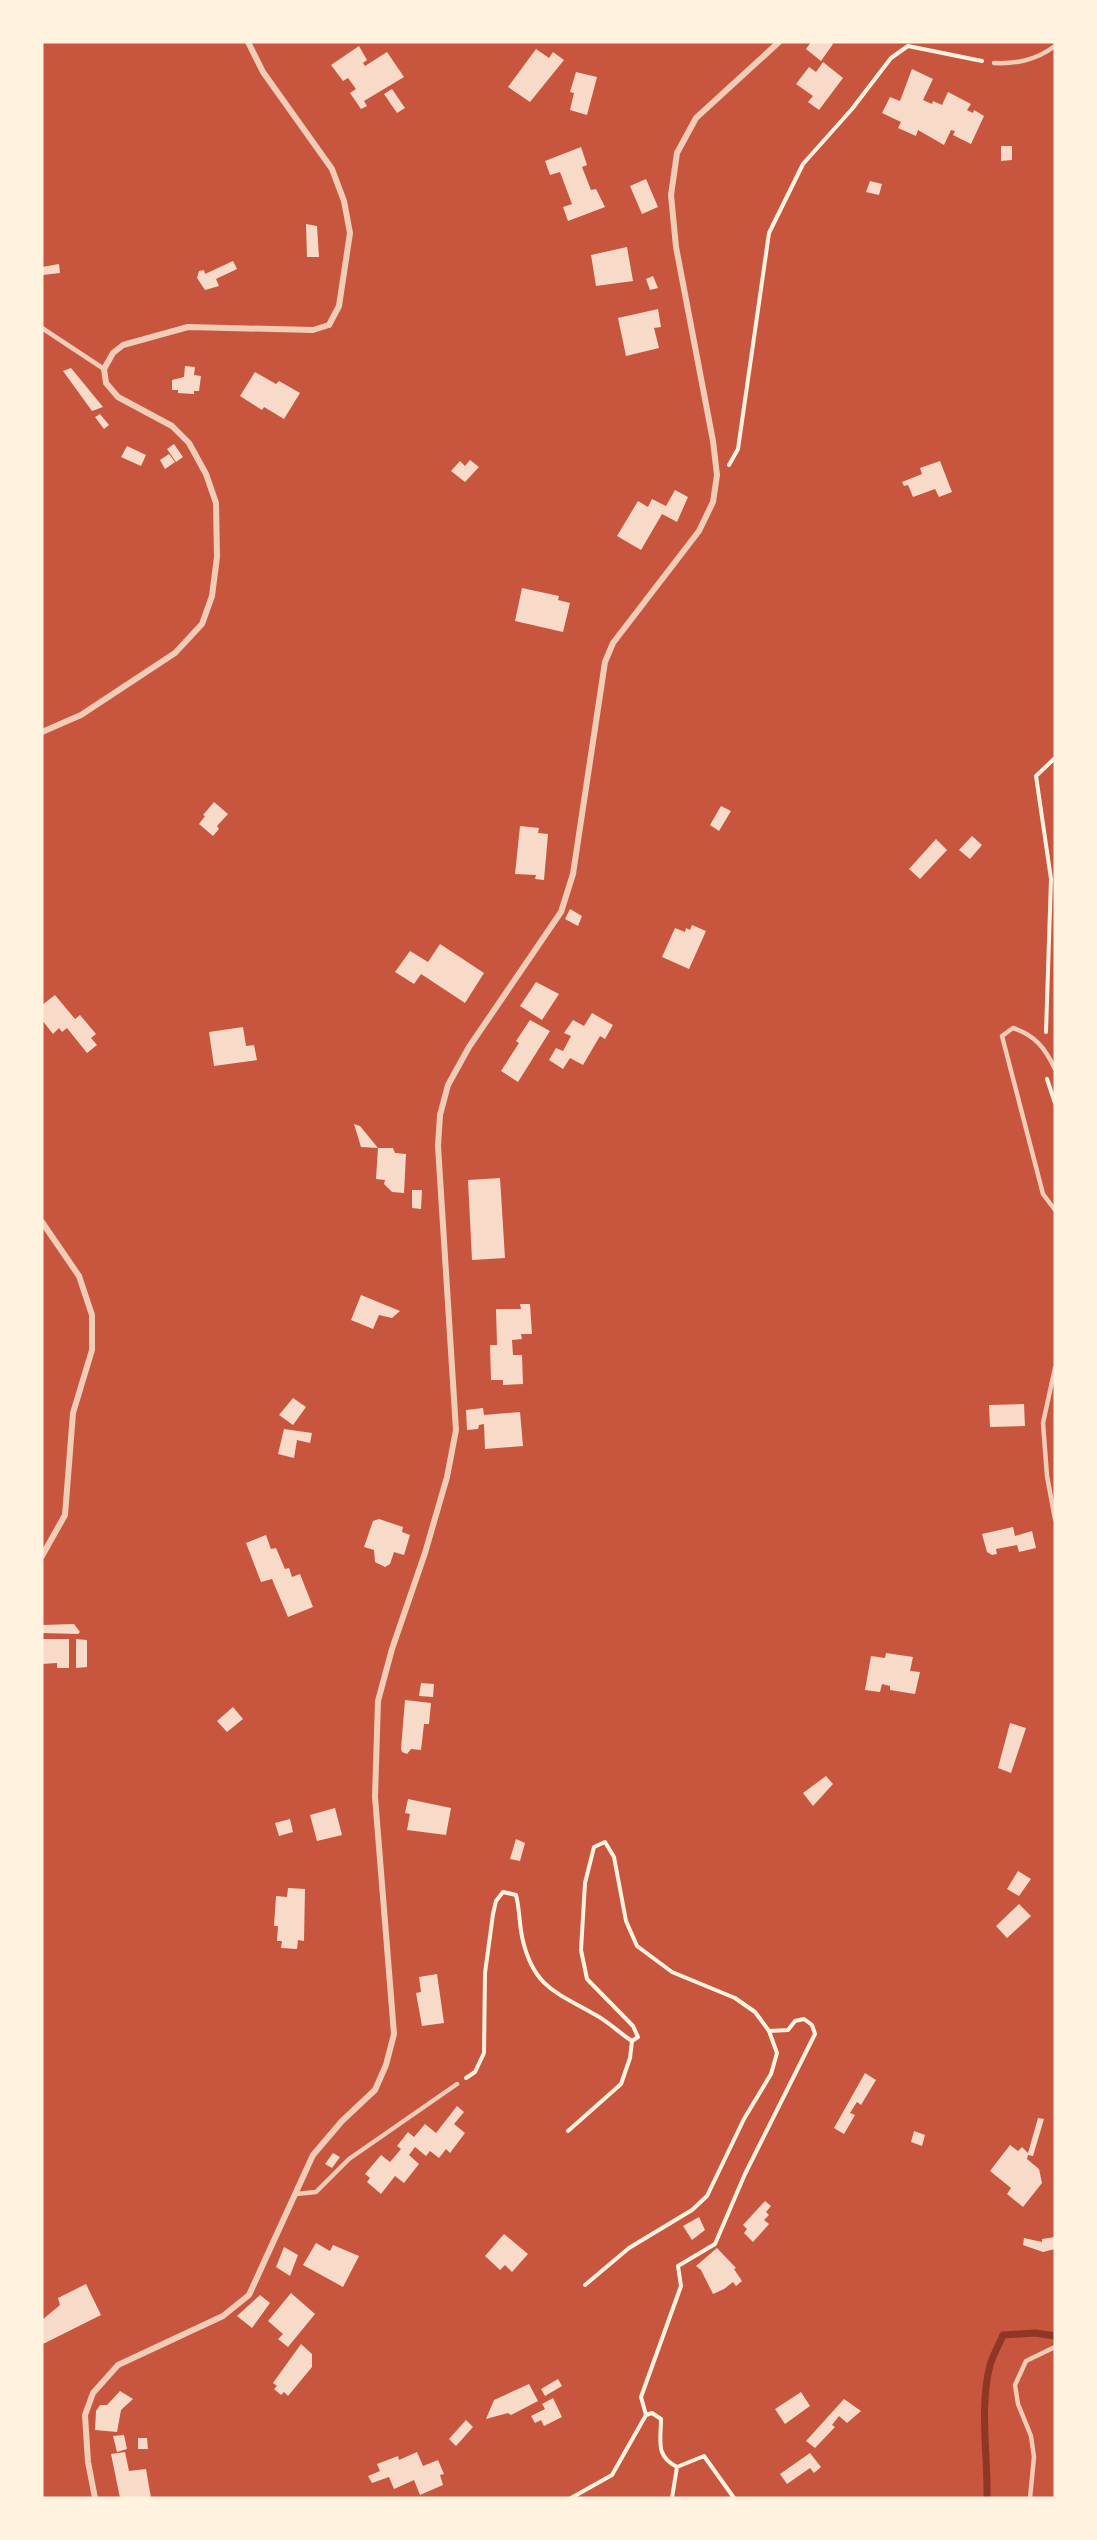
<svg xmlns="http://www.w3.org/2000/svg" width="1097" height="2540" viewBox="0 0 1097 2540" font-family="Figtree,sans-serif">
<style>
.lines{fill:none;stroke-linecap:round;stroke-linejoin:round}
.stream{stroke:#8f3625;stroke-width:7}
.building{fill:#f7dbc8}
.path{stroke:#fff3e0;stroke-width:4}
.service{stroke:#f1ccb7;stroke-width:4.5}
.minor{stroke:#f1ccb7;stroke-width:6}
</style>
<rect width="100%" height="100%" fill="#c8553d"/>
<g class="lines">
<path class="stream" d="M 987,2498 C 988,2454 979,2409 990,2365 C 993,2355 999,2345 1003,2335 L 1035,2333 L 1055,2336"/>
</g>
<path class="building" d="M 811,42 L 830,42 L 833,44 L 821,61 L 806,49 Z
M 359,46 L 367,60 L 363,63 L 365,66 L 387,52 L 404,77 L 364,101 L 367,106 L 361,109 L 350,93 L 356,89 L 348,78 L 343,81 L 331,65 Z
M 536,49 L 549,58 L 553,52 L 564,60 L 530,102 L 508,87 Z
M 823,62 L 843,78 L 819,110 L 808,102 L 813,96 L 796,84 L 809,67 L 816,72 Z
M 912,69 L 933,79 L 923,100 L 932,104 L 933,101 L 942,105 L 948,92 L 971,104 L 967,110 L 973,113 L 974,110 L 984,116 L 971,144 L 953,135 L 955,131 L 951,130 L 944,145 L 918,130 L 916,136 L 898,128 L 901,122 L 882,113 L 890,97 L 900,101 Z
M 576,72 L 597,77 L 587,115 L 570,110 L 574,93 L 570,92 Z
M 392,89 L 405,108 L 397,113 L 384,94 Z
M 1001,146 L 1012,146 L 1012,160 L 1001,161 Z
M 581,147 L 587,165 L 582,167 L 591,190 L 596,189 L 605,207 L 568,221 L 563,207 L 572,204 L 560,172 L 550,175 L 545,161 Z
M 646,179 L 658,207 L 642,214 L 630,186 Z
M 870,181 L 882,184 L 879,195 L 866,192 Z
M 306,224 L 317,226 L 319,257 L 307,257 Z
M 627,247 L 633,281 L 596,286 L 591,255 Z
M 233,261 L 237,269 L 216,279 L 219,286 L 205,290 L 197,278 L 199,271 L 204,270 L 205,274 Z
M 59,264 L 60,273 L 43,275 L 42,267 Z
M 653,276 L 658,288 L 650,290 L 646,279 Z
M 658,309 L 661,327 L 654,328 L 659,348 L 626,356 L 618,318 Z
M 185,366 L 195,367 L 194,375 L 201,376 L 199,391 L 194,391 L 194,394 L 178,393 L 178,390 L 172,390 L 172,380 L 184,377 Z
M 71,368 L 103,407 L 92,411 L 63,371 Z
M 255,372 L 276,384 L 279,381 L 300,393 L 284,419 L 264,407 L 262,410 L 240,396 Z
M 100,414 L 109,425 L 104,429 L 95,417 Z
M 174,444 L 183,457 L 176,462 L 167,449 Z
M 127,446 L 146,455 L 141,466 L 121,457 Z
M 169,454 L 175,462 L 165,469 L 160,460 Z
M 470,460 L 479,467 L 465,482 L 451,471 L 460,461 L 465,466 Z
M 940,461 L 952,492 L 939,497 L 935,489 L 913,497 L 908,485 L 904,486 L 902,482 L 922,474 L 920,468 Z
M 675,490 L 688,497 L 677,522 L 662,514 L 641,550 L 617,536 L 638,501 L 648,507 L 652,499 L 666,506 Z
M 522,588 L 559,596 L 558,600 L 570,603 L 563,632 L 515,621 Z
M 214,802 L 228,814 L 217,826 L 219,829 L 213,836 L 199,824 L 205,816 L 203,815 Z
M 721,806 L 731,811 L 719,831 L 710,825 Z
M 520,826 L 539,828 L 538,833 L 548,834 L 544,880 L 535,879 L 536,875 L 515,874 Z
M 972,836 L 982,845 L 970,859 L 959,850 Z
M 936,839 L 947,850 L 920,879 L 909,869 Z
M 570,909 L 582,916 L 578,926 L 565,919 Z
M 692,925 L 706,931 L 689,969 L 662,957 L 675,928 L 685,932 L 686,928 L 690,930 Z
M 440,944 L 484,973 L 465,1003 L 421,974 L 414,984 L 395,972 L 410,951 L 428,962 Z
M 536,982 L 559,994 L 542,1020 L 520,1006 Z
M 55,995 L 75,1019 L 80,1015 L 96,1034 L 91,1038 L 97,1045 L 87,1053 L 67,1028 L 62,1032 L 59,1028 L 53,1034 L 42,1020 L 42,1005 Z
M 592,1013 L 613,1025 L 605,1039 L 600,1036 L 583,1065 L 570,1058 L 563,1069 L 549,1060 L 556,1048 L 563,1051 L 571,1036 L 564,1033 L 573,1020 L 584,1026 Z
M 530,1020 L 550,1031 L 518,1082 L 501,1071 L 519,1043 L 516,1041 Z
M 243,1027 L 246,1046 L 254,1045 L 257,1060 L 214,1066 L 209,1032 Z
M 354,1124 L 360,1126 L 378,1148 L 393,1148 L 395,1153 L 406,1154 L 404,1193 L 392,1192 L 384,1184 L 385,1180 L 376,1179 L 378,1148 L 361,1147 Z
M 500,1178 L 505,1258 L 472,1260 L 468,1180 Z
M 412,1190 L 422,1190 L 421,1209 L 412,1208 Z
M 361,1295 L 400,1311 L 392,1318 L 379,1315 L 373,1329 L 351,1320 Z
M 520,1304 L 530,1304 L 532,1334 L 521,1334 L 522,1339 L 512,1340 L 513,1355 L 522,1355 L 523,1384 L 503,1385 L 503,1380 L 491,1380 L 490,1345 L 497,1345 L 496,1309 L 521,1309 Z
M 293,1398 L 306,1407 L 293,1425 L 279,1415 Z
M 1024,1404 L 1025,1426 L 990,1427 L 989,1405 Z
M 483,1408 L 484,1415 L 520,1412 L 523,1446 L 485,1449 L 484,1424 L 479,1425 L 478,1429 L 467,1430 L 466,1410 Z
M 284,1429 L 312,1433 L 310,1443 L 297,1440 L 294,1458 L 278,1454 Z
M 379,1519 L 403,1527 L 402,1532 L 410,1535 L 404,1555 L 394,1552 L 390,1564 L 385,1567 L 375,1562 L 374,1550 L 364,1547 L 373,1521 Z
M 1013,1527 L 1015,1536 L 1032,1531 L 1036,1548 L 1019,1552 L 1017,1545 L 996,1549 L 997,1554 L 992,1555 L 987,1552 L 982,1534 Z
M 266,1535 L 271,1549 L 276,1548 L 285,1569 L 289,1568 L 292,1577 L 300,1574 L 313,1607 L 288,1617 L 272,1579 L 261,1582 L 246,1543 Z
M 74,1624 L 80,1632 L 78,1634 L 42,1633 L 42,1625 Z
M 42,1639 L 69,1639 L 69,1668 L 57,1668 L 57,1663 L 42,1664 Z
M 76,1639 L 87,1640 L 87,1667 L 76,1668 Z
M 886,1653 L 913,1657 L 910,1671 L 920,1672 L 915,1694 L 890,1690 L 890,1686 L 882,1684 L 880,1692 L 865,1690 L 871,1656 L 885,1658 Z
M 421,1683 L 434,1684 L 433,1697 L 419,1696 Z
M 405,1700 L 431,1703 L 429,1724 L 424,1724 L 421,1750 L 411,1749 L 407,1754 L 402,1752 L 401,1749 Z
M 233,1707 L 243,1719 L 227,1732 L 217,1721 Z
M 1010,1723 L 1026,1728 L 1011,1773 L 998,1768 Z
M 826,1776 L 833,1784 L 813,1806 L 803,1793 Z
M 408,1799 L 451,1808 L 446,1835 L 407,1830 L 410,1814 L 405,1813 Z
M 335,1808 L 342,1835 L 317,1841 L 310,1815 Z
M 290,1819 L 293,1832 L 279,1836 L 275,1823 Z
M 516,1839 L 525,1843 L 520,1861 L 510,1859 Z
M 1018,1871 L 1031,1879 L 1019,1896 L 1007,1889 Z
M 288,1888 L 305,1889 L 304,1941 L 298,1940 L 297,1949 L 281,1948 L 282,1941 L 277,1941 L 278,1926 L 274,1926 L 276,1896 L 287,1897 Z
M 1019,1904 L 1031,1916 L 1007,1938 L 996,1926 Z
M 437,1974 L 444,2023 L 422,2026 L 416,1993 L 421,1992 L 419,1977 Z
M 865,2073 L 876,2080 L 861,2105 L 857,2102 L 850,2113 L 855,2115 L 844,2134 L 834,2128 Z
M 457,2106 L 464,2112 L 454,2124 L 465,2133 L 450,2153 L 446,2149 L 439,2158 L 430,2151 L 426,2156 L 415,2147 L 409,2155 L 419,2164 L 404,2183 L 395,2176 L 381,2194 L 367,2182 L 370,2178 L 365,2174 L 381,2155 L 390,2162 L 401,2149 L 397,2146 L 408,2132 L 414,2137 L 425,2124 L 436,2133 Z
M 1038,2118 L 1044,2119 L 1033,2156 L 1028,2155 L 1027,2159 L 1039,2169 L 1042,2183 L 1023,2207 L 1007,2194 L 1011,2188 L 990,2171 L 1010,2145 L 1018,2151 L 1022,2147 L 1028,2153 Z
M 914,2131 L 925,2135 L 922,2146 L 911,2142 Z
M 333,2153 L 340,2157 L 332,2168 L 325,2164 Z
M 765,2201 L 771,2206 L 766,2212 L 769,2215 L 764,2220 L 769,2224 L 753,2242 L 744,2233 L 747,2229 L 743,2225 Z
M 699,2217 L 705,2230 L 692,2240 L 683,2226 Z
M 504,2234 L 528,2254 L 512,2272 L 505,2265 L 500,2270 L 485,2256 Z
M 1055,2237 L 1055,2249 L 1043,2252 L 1023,2245 L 1024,2238 L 1042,2242 L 1042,2239 Z
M 316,2243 L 330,2251 L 333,2245 L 359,2256 L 343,2287 L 303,2265 Z
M 284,2247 L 298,2255 L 290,2276 L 276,2267 Z
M 717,2248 L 736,2268 L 734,2269 L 742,2281 L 736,2286 L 733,2282 L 724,2289 L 713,2294 L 701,2270 L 696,2266 Z
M 86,2284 L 101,2315 L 43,2344 L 42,2320 L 60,2305 L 58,2298 Z
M 291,2293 L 315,2314 L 288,2347 L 278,2339 L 283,2334 L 268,2321 Z
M 260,2295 L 270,2303 L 252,2328 L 237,2316 Z
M 301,2344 L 312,2354 L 312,2367 L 288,2396 L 284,2392 L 281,2395 L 274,2389 L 277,2386 L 273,2383 Z
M 558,2379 L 562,2386 L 545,2396 L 541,2389 Z
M 529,2384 L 538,2401 L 511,2415 L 508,2413 L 486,2419 L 494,2400 Z
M 120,2391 L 133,2399 L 121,2410 L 117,2432 L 95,2430 L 96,2411 L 100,2405 L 107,2405 Z
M 801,2392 L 810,2406 L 785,2424 L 775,2409 Z
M 553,2398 L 562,2417 L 544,2426 L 541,2420 L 535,2423 L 531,2416 L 545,2409 L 542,2404 Z
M 844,2399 L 861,2411 L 847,2423 L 839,2416 L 832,2425 L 835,2427 L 815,2448 L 806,2441 Z
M 466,2420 L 473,2427 L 456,2446 L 449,2439 Z
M 124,2435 L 127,2449 L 117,2452 L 113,2436 Z
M 138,2438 L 147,2438 L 148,2449 L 138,2449 Z
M 125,2452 L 129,2471 L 146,2469 L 151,2498 L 120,2498 L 111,2454 Z
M 417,2452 L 423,2466 L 438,2460 L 444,2474 L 440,2475 L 443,2485 L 420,2495 L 414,2480 L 394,2489 L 389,2477 L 372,2483 L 368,2476 L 380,2471 L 377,2464 L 398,2456 L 399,2460 Z
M 810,2453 L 821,2467 L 814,2473 L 810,2468 L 787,2484 L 780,2474 Z"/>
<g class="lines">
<path class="path" d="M 729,465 L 738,449 L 769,233 L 803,164 L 852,109 L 891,58 L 908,46 L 982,61
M 1046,1032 L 1051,879 L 1036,776 L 1055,758
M 1047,1079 L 1055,1103
M 466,2078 L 475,2072 L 484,2053 L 485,1973 L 493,1914 L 496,1901 L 503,1892 L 516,1895 C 520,1910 519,1926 523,1941 C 534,1987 557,1993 594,2014 C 608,2021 619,2033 632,2041 L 638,2037 L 633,2026 L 587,1979 L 581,1950 L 585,1883 L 594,1847 L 605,1842 L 614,1857 L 626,1921 L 637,1946 L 672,1972 L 735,1998 L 755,2012 L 769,2031 L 777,2053 L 771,2074 L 744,2119 L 707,2196 L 692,2210 L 629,2248 L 585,2285
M 568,2131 L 621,2084 L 630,2058 L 632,2041
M 646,2415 L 652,2413 L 661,2419 C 661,2441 655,2456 677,2467 L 672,2498
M 677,2467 L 704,2456 L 734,2498
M 571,2498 L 612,2475 L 646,2415 L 641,2397 L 681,2286 L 678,2266 L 715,2244 L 745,2174 L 815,2034 L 812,2025 L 804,2019 L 795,2021 L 788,2030 L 769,2031"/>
<path class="service" d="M 994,63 C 1017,64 1036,60 1055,46
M 42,328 L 104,369
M 1055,1069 C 1045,1048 1035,1035 1013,1028 L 1002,1036 L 1043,1194 L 1055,1210
M 1055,1368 L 1043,1423 L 1047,1476 L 1055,1519
M 296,2194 L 316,2192 L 349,2159 L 457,2084
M 1030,2498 L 1034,2457 L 1031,2436 L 1018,2404 L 1015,2385 L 1026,2361 L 1055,2347"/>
<path class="minor" d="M 42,732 L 81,715 L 175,653 L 202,624 L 212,596 L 217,557 L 216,503 L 206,474 L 189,443 L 172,426 L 118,397 L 106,383 L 104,369 L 113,353 L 123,345 L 188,327 L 313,330 L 329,325 L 339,306 L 350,233 L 344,201 L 332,169 L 263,72 L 248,42
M 42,1222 L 79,1276 L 92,1315 L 92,1350 L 73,1413 L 65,1515 L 42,1556
M 95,2498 L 88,2462 L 85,2415 L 93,2393 L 118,2365 L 223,2316 L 249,2295 L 313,2155 L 342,2121 L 375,2090 L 386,2065 L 394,2034 L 375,1797 L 378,1701 L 392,1649 L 425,1553 L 447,1477 L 456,1430 L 438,1146 L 440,1115 L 448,1085 L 469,1047 L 561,912 L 573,874 L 605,662 L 613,643 L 699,531 L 713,502 L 717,475 L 713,441 L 676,247 L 671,195 L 677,153 L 696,118 L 779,42"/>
</g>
<rect width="1097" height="2540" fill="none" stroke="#fff3e0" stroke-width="87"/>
</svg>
